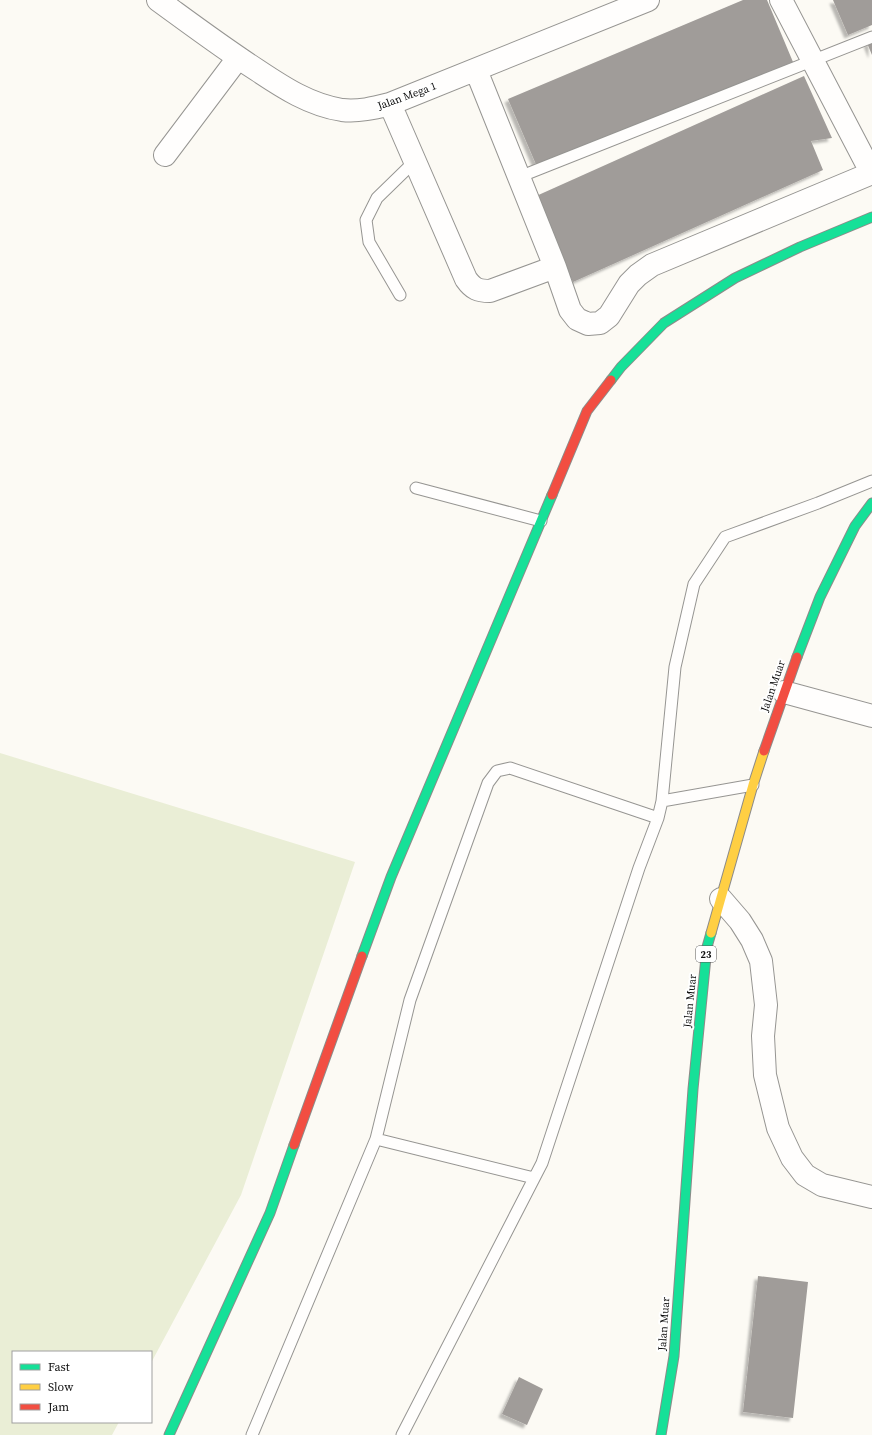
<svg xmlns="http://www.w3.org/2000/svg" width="872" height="1435" viewBox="0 0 872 1435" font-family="'Source Serif 4',serif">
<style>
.cemetery{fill:#eaeed6}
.building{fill:#a09c99;filter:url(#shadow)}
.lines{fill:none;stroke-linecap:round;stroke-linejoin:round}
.lane-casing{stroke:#969592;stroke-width:13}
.street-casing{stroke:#969592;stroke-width:24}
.fast-casing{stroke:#8c8b89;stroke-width:11}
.slow-casing{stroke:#8c8b89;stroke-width:11}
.jam-casing{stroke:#8c8b89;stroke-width:11}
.lane{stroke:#fffefd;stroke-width:11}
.street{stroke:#fffefd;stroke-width:22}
.fast{stroke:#16e098;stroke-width:9}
.slow{stroke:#ffcf43;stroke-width:9}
.jam{stroke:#f24e42;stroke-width:9}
.labels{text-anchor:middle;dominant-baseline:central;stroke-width:4;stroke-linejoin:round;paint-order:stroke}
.shield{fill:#fff;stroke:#575757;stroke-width:1}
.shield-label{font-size:10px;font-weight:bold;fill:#0f0f0f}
.street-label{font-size:11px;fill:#0f0f0f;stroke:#fff}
</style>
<defs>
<filter id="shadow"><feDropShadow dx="-3.5" dy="3.5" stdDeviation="1" flood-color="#0004"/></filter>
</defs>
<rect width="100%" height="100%" fill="#fcfaf4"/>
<path class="cemetery" d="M 0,753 L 355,862 L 241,1195 L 151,1363 L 151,1352 L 13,1352 L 13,1422 L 119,1422 L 112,1435 L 0,1435 Z"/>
<path class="building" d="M 743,0 L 767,0 L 793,62 L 538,169 L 508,99 Z
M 833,0 L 872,0 L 872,25 L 848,35 Z
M 872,41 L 872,55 L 867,43 Z
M 804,76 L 832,138 L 811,141 L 823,170 L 573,282 L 534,197 Z
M 758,1276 L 808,1282 L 793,1418 L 743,1412 Z
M 519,1377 L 543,1389 L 527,1425 L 502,1414 Z"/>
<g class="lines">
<g class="lane-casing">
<path id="lane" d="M 519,177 L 872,37
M 400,295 L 369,242 L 366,220 L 377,198 L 415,161
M 416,488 L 541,521
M 662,801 L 675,667 L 694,584 L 725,537 L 818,503 L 872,481
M 376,1139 L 534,1178
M 252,1435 L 376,1139 L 410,1000 L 488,783 L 497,771 L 510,768 L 658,818
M 402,1435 L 542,1163 L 639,868 L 658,818 L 662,801 L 753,785"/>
</g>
<g class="street-casing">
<path id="street" d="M 158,0 C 191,24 223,48 257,70 C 284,88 310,105 342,110 C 358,112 374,108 390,104 L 648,0
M 781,0 L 872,174
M 476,70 L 555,267 L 570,310 L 577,319 L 588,324 L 600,323 L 609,316 L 629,284 L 638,275 L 652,265 L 872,173
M 390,104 L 466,279 C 473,289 478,291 490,291 L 555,267
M 165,155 L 238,58
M 784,692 L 872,716
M 721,899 L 740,921 L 752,940 L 761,961 L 766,1005 L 763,1036 L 765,1075 L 778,1128 L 792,1158 L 805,1175 L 822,1185 L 872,1197"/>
</g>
<g class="fast-casing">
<path id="fast" d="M 611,380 L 621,367 L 664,323 L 735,278 L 800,247 L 872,217
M 797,657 L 820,597 L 855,526 L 872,503
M 362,956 L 391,877 L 552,495
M 169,1435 L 270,1213 L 294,1145
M 661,1435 L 674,1356 L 693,1089 L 707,947 L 711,933"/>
</g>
<g class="slow-casing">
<path id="slow" d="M 711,933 L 753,785 L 764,751"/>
</g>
<g class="jam-casing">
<path id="jam" d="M 552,495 L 587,411 L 611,380
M 764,751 L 797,657
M 294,1145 L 362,956"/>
</g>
<use href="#lane" class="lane"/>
<use href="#street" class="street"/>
<use href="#fast" class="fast"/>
<use href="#slow" class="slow"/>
<use href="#jam" class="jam"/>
</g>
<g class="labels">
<rect class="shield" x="696" y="946" width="20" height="16" rx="3"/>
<g class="shield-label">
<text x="706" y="954">23</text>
</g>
<g class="street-label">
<text transform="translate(407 96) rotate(-20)">Jalan Mega 1</text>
<text transform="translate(773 686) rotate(-71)">Jalan Muar</text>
<text transform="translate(690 1001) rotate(-84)">Jalan Muar</text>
<text transform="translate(664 1324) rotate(-86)">Jalan Muar</text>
</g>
</g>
<rect x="12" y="1351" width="140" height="72" fill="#ffffff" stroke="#9f9f9f"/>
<rect x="20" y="1364" width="20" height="6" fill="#16e098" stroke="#9f9f9f"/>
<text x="48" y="1371" font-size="12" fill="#0f0f0f">Fast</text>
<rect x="20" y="1384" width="20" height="6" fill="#ffcf43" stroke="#9f9f9f"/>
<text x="48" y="1391" font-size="12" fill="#0f0f0f">Slow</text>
<rect x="20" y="1404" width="20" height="6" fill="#f24e42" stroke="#9f9f9f"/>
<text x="48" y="1411" font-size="12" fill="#0f0f0f">Jam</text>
</svg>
